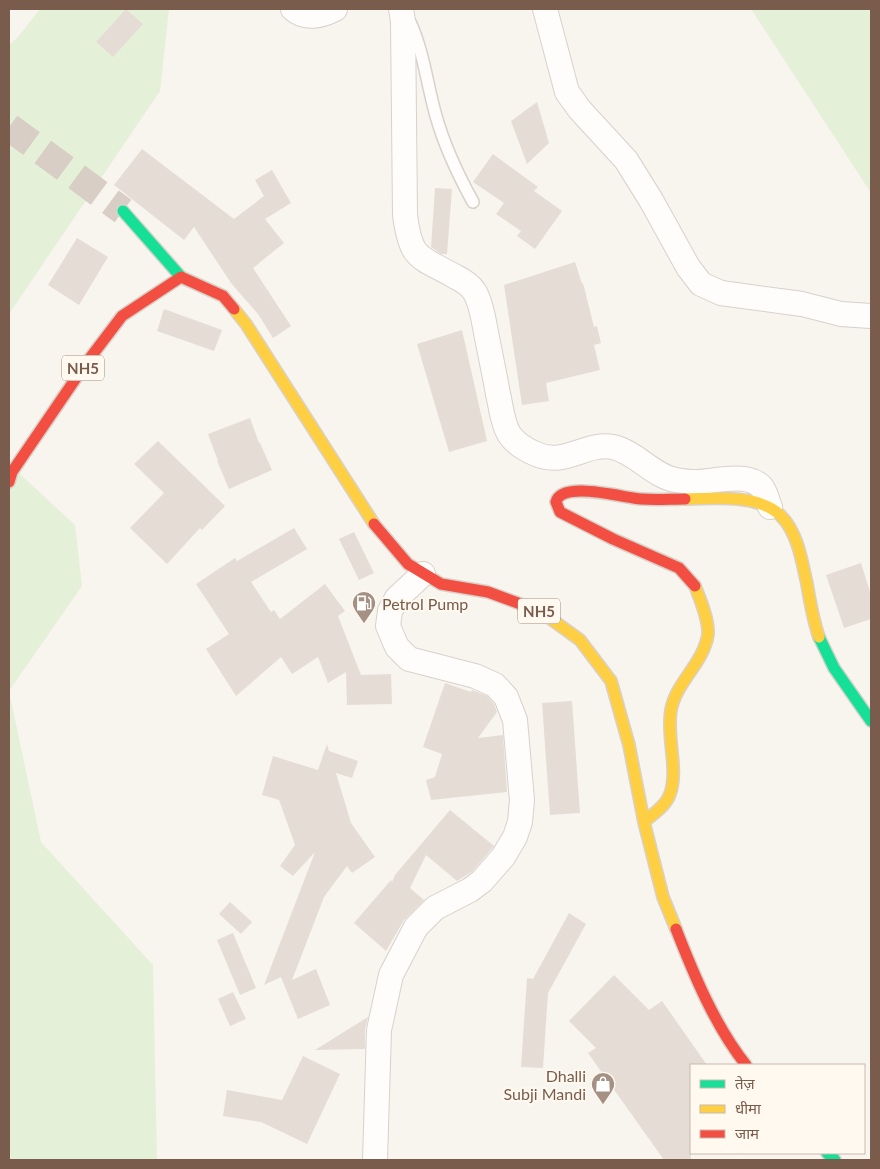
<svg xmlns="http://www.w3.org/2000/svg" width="880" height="1169" viewBox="0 0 880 1169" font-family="Lato,'Noto Sans Devanagari',sans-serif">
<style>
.green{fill:#e5f0d8}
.building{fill:#e5ddd5}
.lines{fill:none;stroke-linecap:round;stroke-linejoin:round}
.secondary-tunnel{stroke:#d8cec5;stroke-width:28;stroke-dasharray:28 14;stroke-linecap:butt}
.lane-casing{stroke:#d8d1cb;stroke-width:14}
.street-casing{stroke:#d8d1cb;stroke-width:26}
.fast-casing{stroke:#d8d1c9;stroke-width:14}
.slow-casing{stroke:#d8d1c9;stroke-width:14}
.jam-casing{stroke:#d8d1c9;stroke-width:14}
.lane{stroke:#fefdfc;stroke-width:11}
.street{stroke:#fefdfc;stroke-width:24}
.fast{stroke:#16e098;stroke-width:11}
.slow{stroke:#ffcf43;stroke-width:11}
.jam{stroke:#f24e42;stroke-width:11}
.labels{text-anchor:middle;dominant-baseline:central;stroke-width:4;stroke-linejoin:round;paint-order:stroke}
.shield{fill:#fff9f0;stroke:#a18b7c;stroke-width:1}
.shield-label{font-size:15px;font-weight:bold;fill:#795c4b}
.poi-label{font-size:16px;fill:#795c4b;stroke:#fff9f0;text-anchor:start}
</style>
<rect width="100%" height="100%" fill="#f8f4ee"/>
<path class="green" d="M 40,9 L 169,9 L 160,91 L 9,314 L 9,45 L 18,37 Z
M 751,9 L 871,9 L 871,194 L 871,193 Z
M 9,464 L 75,525 L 82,586 L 9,691 Z
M 9,691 L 41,842 L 153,965 L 157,1160 L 9,1160 Z"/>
<path class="building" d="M 126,9 L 143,24 L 113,57 L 96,42 Z
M 537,102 L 549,143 L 527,164 L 511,121 Z
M 142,149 L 234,219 L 264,196 L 255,180 L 272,170 L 291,203 L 265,219 L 284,243 L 253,268 L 291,326 L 273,338 L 258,314 L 231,283 L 194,227 L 184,240 L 114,185 Z
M 493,154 L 538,187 L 534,191 L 562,211 L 535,249 L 517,236 L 521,231 L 496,214 L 504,203 L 473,182 Z
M 435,188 L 452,189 L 447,254 L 441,254 L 431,247 Z
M 77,238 L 108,257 L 79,305 L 48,285 Z
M 575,262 L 582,284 L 583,283 L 594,327 L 597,326 L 601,343 L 594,345 L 600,370 L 546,383 L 549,401 L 522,405 L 504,285 Z
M 164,309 L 222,330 L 214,351 L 157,331 Z
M 462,330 L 487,441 L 449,452 L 417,344 Z
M 250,418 L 259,443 L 260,443 L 272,470 L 229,489 L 217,461 L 218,461 L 208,434 Z
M 158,441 L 225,506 L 202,530 L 200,528 L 167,564 L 130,528 L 164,493 L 134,464 Z
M 294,528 L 307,549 L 251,582 L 271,612 L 274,610 L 280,619 L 325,584 L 345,611 L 338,616 L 361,675 L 391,674 L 392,704 L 347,705 L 346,672 L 328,683 L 318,657 L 292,674 L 281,657 L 236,696 L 206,649 L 229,634 L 196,584 L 235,558 L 237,561 Z
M 354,532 L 374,573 L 359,580 L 339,539 Z
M 861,563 L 871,595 L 871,619 L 844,628 L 826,575 Z
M 445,683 L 471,692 L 472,690 L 487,696 L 494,704 L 497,712 L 478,738 L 503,735 L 507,792 L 431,800 L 426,780 L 435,777 L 442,754 L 423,747 Z
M 572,701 L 580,813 L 550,815 L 542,703 Z
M 327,744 L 329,751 L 358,761 L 352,778 L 336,773 L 351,823 L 375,857 L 352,873 L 347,866 L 324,897 L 292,980 L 316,969 L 330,1005 L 298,1019 L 281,977 L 264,985 L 315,852 L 293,876 L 280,866 L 295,845 L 279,800 L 262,795 L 273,756 L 318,770 Z
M 450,810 L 494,846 L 473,871 L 457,881 L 426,855 L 410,888 L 424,900 L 404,920 L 386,951 L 354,923 L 391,880 L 392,882 L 395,875 Z
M 230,902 L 252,922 L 241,934 L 219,914 Z
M 569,913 L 586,924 L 548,993 L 543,1068 L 521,1067 L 527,978 L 533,979 Z
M 233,933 L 256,988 L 240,995 L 217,940 Z
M 614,975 L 649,1010 L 662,1001 L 707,1065 L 691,1065 L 691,1160 L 664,1160 L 588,1053 L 596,1048 L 569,1021 Z
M 233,992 L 246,1019 L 230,1026 L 218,999 Z
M 368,1017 L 365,1029 L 365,1049 L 315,1050 Z
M 303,1056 L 340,1074 L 307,1144 L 261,1122 L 223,1116 L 227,1090 L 282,1100 Z"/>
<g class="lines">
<path class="secondary-tunnel" d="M 9,127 L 123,211"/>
<g class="lane-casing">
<path id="lane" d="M 410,22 C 424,52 427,85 436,116 C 445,148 457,173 473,202"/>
</g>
<g class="street-casing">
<path id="street" d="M 293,9 C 305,20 322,16 335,9
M 401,9 L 403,21 L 405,215 C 411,261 419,256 456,277 C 462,280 470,285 474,291 C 480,300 483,316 485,327 C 489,349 494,371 498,394 C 501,406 502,422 509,434 C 515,443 526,450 536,454 C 565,467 585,442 613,447 C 636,452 654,477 676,480 C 682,481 689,482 695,482 C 713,482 743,473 758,484 C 765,488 767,500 770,507
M 545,9 L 567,92 L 580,110 L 626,160 L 651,200 L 688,267 L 701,284 L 721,293 L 802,304 L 841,314 L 871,316
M 375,1160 L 379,1030 L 391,975 L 416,927 L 435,908 L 470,890 L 482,881 L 503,857 L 515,837 L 520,822 L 522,800 L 515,720 L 506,697 L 495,685 L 475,676 L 409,659 L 397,647 L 388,626 L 390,611 L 397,598 L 423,574"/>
</g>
<g class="fast-casing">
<path id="fast" d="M 123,211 L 181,277
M 819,637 L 834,668 L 871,721
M 827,1153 L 835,1160"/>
</g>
<g class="slow-casing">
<path id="slow" d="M 234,309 L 246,324 L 374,524
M 685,499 C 713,498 760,494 781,516 C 798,533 802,562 807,584 C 810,602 813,620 819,637
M 526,606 L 540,611 L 580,640 L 611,681 L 629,745 L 644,822 L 663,897 L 676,929
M 644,822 C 653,814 666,806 670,794 C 679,769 666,736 671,710 C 676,682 704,663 708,634 C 709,620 700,599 695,586"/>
</g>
<g class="jam-casing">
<path id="jam" d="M 9,482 L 12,472 L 87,362 L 122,316 L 181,277 L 223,296 L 234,309
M 685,499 C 670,499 656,500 641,499 C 624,498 562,480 556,502 L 560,512 L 613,539 L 679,568 L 695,586
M 374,524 L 408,564 L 441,584 L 488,592 L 526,606
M 676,929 C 694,975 715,1026 746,1065"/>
</g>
<use href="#lane" class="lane"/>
<use href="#street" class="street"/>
<use href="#fast" class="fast"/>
<use href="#slow" class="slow"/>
<use href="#jam" class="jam"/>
</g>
<defs>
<g id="fuel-pin" transform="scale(1.25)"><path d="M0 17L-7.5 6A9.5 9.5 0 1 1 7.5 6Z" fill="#a59184" stroke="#fff9f0"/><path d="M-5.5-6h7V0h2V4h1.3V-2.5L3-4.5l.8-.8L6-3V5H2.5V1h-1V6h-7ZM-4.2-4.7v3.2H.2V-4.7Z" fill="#fff"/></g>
<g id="shop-pin" transform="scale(1.25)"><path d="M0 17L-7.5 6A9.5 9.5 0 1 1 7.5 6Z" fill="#a59184" stroke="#fff9f0"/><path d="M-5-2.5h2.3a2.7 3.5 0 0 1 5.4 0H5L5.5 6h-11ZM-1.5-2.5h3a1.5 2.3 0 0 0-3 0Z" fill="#fff"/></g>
</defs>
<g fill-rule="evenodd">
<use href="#fuel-pin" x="364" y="603"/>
<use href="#shop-pin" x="603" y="1084"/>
</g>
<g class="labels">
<g class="shield">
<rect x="62" y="355.5" width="42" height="25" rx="4"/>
<rect x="518" y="598.5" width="42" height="25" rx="4"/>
</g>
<g class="shield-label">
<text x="83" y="368">NH5</text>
<text x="539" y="611">NH5</text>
</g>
<g class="poi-label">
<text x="382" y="603">Petrol Pump</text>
<text x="586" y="1075" text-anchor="end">Dhalli<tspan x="586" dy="18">Subji Mandi</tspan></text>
</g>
</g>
<rect width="880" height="1169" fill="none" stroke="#795c4b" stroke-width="20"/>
<rect x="690" y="1064" width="175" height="90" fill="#fff9f0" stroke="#c9baae"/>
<rect x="700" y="1080" width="25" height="8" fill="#16e098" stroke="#c9baae"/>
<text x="735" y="1089" font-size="15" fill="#795c4b">तेज़</text>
<rect x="700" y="1105" width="25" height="8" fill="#ffcf43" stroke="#c9baae"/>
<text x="735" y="1114" font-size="15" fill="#795c4b">धीमा</text>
<rect x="700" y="1130" width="25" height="8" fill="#f24e42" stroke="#c9baae"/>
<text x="735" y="1139" font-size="15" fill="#795c4b">जाम</text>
</svg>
